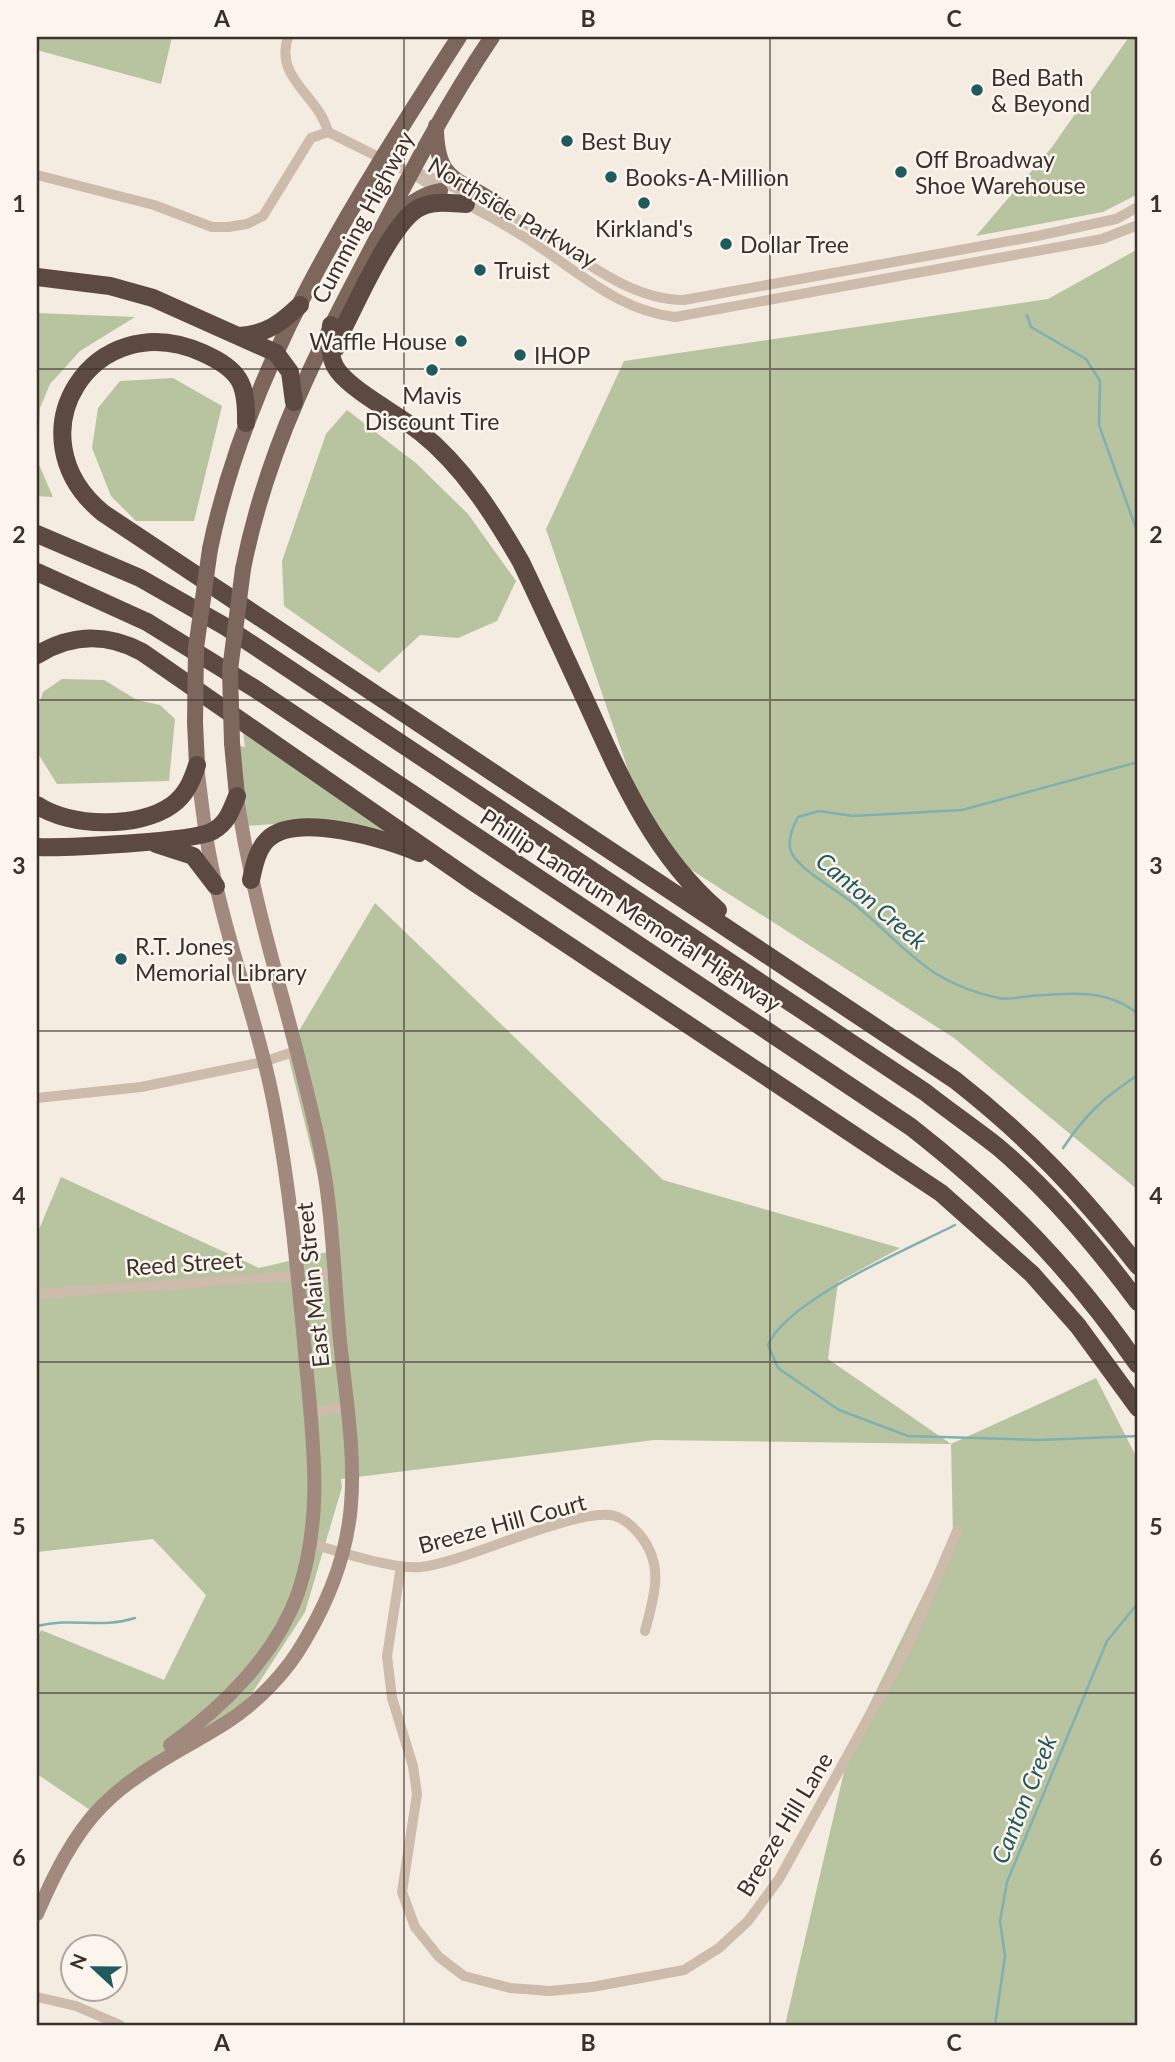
<svg xmlns="http://www.w3.org/2000/svg" width="1175" height="2062" viewBox="0 0 1175 2062" font-family="Lato,sans-serif">
<style>
.green{fill:#b8c4a0}
.lines{fill:none;stroke-linecap:round;stroke-linejoin:round}
.stream{stroke:#7fb0b2;stroke-width:2.5}
.minor{stroke:#cdbbac;stroke-width:10}
.secondary{stroke:#a18a7d;stroke-width:14}
.primary{stroke:#7d675c;stroke-width:16}
.motorway{stroke:#5c4a42;stroke-width:18}
.primary-bridge{stroke:#7d675c;stroke-width:16}
.grid{fill:none;stroke:#3b302b;stroke-width:2;stroke-opacity:0.55}
.poi-dot{fill:#1f5a5e;stroke:#fbf5ee;stroke-width:2.5}
.labels{text-anchor:middle;dominant-baseline:central;stroke-width:5;stroke-linejoin:round;paint-order:stroke}
.poi-label{font-size:23px;fill:#3b302b;stroke:#fbf5ee;text-anchor:start}
.street-label{font-size:23px;fill:#3b302b;stroke:#fbf5ee}
.water-label{font-size:24px;font-style:italic;fill:#1f5a5e;stroke:#fbf5ee}
.neatline{fill:none;stroke:#3b302b;stroke-width:2.5}
.grid-label{font-size:23px;text-anchor:middle;font-weight:bold;fill:#3b302b}
</style>
<rect width="100%" height="100%" fill="#f4ebe1"/>
<path class="green" d="M 37,37 L 172,37 L 161,84 L 37,50 Z
M 1129,37 L 1138,37 L 1138,194 L 1103,212 L 976,236 L 1052,147 Z
M 1138,249 L 1138,1190 L 954,1038 L 654,846 L 546,529 L 624,361 L 1048,299 Z
M 37,313 L 135,317 L 80,351 L 50,384 L 40,408 L 37,460 L 53,497 L 37,496 Z
M 173,378 L 222,406 L 194,521 L 136,521 L 111,496 L 92,448 L 98,408 L 120,381 Z
M 347,410 L 417,464 L 468,514 L 516,581 L 497,621 L 458,638 L 420,635 L 379,673 L 284,606 L 282,561 L 326,434 Z
M 62,679 L 104,680 L 137,700 L 160,705 L 175,719 L 169,781 L 57,784 L 37,752 L 37,710 L 43,692 Z
M 243,732 L 390,835 L 289,823 L 247,826 L 240,746 L 245,747 Z
M 375,903 L 663,1180 L 900,1248 L 838,1282 L 828,1359 L 951,1444 L 1096,1378 L 1138,1460 L 1138,2025 L 785,2025 L 851,1742 L 953,1534 L 951,1444 L 654,1440 L 341,1479 L 342,1487 L 305,1612 L 236,1718 L 96,1814 L 37,1774 L 37,1639 L 41,1630 L 164,1680 L 206,1595 L 153,1539 L 37,1552 L 37,1234 L 61,1177 L 259,1268 L 336,1250 L 287,1051 Z"/>
<g class="lines">
<path class="stream" d="M 1027,315 L 1031,327 L 1086,359 L 1100,381 L 1099,425 L 1138,534
M 1138,762 L 962,810 L 853,816 L 819,811 L 798,817 C 792,828 785,845 794,857 C 806,873 836,890 853,903 C 907,947 926,983 999,998 C 1009,1000 1021,997 1031,996 C 1069,993 1107,988 1138,1014
M 1063,1148 C 1086,1114 1104,1097 1138,1075
M 955,1225 C 908,1249 788,1299 768,1345 L 778,1368 L 839,1410 L 908,1436 L 1040,1440 L 1138,1436
M 37,1626 C 74,1617 100,1629 135,1618
M 995,2025 L 1005,1956 L 1000,1921 L 1007,1882 L 1107,1641 L 1138,1603"/>
<path class="minor" d="M 288,37 C 274,79 319,95 328,132
M 411,173 L 426,175 L 466,193
M 37,175 L 154,205 L 212,227 L 228,227 L 247,224 L 263,216 L 311,138 L 328,132 L 411,173 L 440,191
M 462,202 C 492,217 520,233 547,252 C 588,280 624,311 675,317 L 1102,239 L 1138,225
M 501,210 C 560,238 618,300 684,300 L 1037,236 L 1116,219 L 1138,207
M 37,1098 L 141,1087 L 263,1062 L 296,1051
M 37,1294 L 333,1273
M 311,1413 L 347,1407
M 311,1544 C 339,1551 394,1570 421,1567 C 467,1562 577,1506 615,1516 C 625,1519 634,1528 640,1535 C 665,1566 654,1596 645,1631
M 401,1566 L 387,1656 L 392,1698 L 413,1766 L 417,1794 L 402,1892 L 415,1927 L 439,1957 L 464,1976 L 510,1988 L 550,1991 L 592,1987 L 684,1970 L 719,1948 L 748,1921 L 779,1879 L 907,1648 L 957,1531
M 37,1997 L 76,2006 L 120,2025"/>
<path class="secondary" d="M 170,1745 C 222,1708 276,1655 298,1593 C 324,1516 313,1442 306,1363 C 298,1278 291,1194 275,1110 C 261,1034 233,961 216,885 C 206,846 202,805 197,765
M 37,1914 C 53,1877 73,1835 102,1806 C 138,1769 185,1749 227,1722 C 258,1702 287,1672 305,1640 C 370,1530 353,1460 340,1341 C 334,1279 333,1215 321,1153 C 297,1033 254,918 237,796"/>
<path class="primary" d="M 436,126 C 436,191 466,176 505,211
M 390,221 C 406,207 419,195 440,191
M 210,549 C 249,361 357,196 459,37
M 243,569 C 267,447 319,348 376,240 C 412,170 448,102 492,37
M 195,722 L 197,765
M 232,743 L 237,796"/>
<path class="motorway" d="M 37,277 L 110,286 L 153,298 L 276,353 L 290,372 L 294,402
M 331,325 C 330,340 328,358 338,371 C 354,392 397,414 420,432 C 463,466 494,515 521,562 C 544,610 566,659 589,708 C 622,781 655,856 718,910
M 239,336 C 267,334 281,323 300,305
M 336,348 L 343,329 C 358,300 391,225 417,209 C 431,200 450,203 466,204
M 246,423 C 247,383 240,370 203,353 C 93,303 9,436 103,513 L 955,1080 C 1029,1138 1080,1192 1138,1266
M 37,534 L 140,578 L 226,627 L 925,1092 C 949,1111 974,1128 998,1147 C 1051,1192 1097,1247 1138,1302
M 37,572 L 147,622 L 254,688 L 911,1127 C 1004,1200 1071,1268 1138,1365
M 37,655 C 71,634 107,633 142,652 L 475,883 L 941,1193 L 1032,1274 L 1078,1326 L 1138,1408
M 37,805 C 69,827 139,829 172,805 C 186,795 192,781 197,765
M 156,844 L 193,856 L 216,886
M 37,847 C 65,848 194,842 213,831 C 227,823 231,811 237,796
M 251,880 C 254,866 257,850 267,840 C 295,811 387,839 419,853"/>
<path class="primary-bridge" d="M 195,722 L 196,648 L 210,549
M 232,743 L 230,670 L 243,569"/>
</g>
<path class="grid" d="M 404,37 L 404,2025M 770,37 L 770,2025M 37,369 L 1138,369M 37,700 L 1138,700M 37,1031 L 1138,1031M 37,1362 L 1138,1362M 37,1693 L 1138,1693"/>
<g class="poi-dot">
<circle cx="977" cy="90" r="7"/>
<circle cx="567" cy="141" r="7"/>
<circle cx="901" cy="172" r="7"/>
<circle cx="611" cy="177" r="7"/>
<circle cx="644" cy="203" r="7"/>
<circle cx="726" cy="244" r="7"/>
<circle cx="480" cy="270" r="7"/>
<circle cx="461" cy="341" r="7"/>
<circle cx="520" cy="355" r="7"/>
<circle cx="432" cy="370" r="7"/>
<circle cx="121" cy="959" r="7"/>
</g>
<g class="labels">
<g class="poi-label">
<text x="991" y="77">Bed Bath<tspan x="991" dy="26">&amp; Beyond</tspan></text>
<text x="581" y="141">Best Buy</text>
<text x="915" y="159">Off Broadway<tspan x="915" dy="26">Shoe Warehouse</tspan></text>
<text x="625" y="177">Books-A-Million</text>
<text x="644" y="228" text-anchor="middle">Kirkland's</text>
<text x="740" y="244">Dollar Tree</text>
<text x="494" y="270">Truist</text>
<text x="447" y="341" text-anchor="end">Waffle House</text>
<text x="534" y="355">IHOP</text>
<text x="432" y="395" text-anchor="middle">Mavis<tspan x="432" dy="26">Discount Tire</tspan></text>
<text x="135" y="946">R.T. Jones<tspan x="135" dy="26">Memorial Library</tspan></text>
</g>
<g class="street-label">
<text transform="translate(513 212) rotate(31)">Northside Parkway</text>
<text transform="translate(362 217) rotate(-62)">Cumming Highway</text>
<text transform="translate(631 910) rotate(33)">Phillip Landrum Memorial Highway</text>
<text transform="translate(184 1263) rotate(-4)">Reed Street</text>
<text transform="translate(312 1285) rotate(-96)">East Main Street</text>
<text transform="translate(502 1523) rotate(-15)">Breeze Hill Court</text>
<text transform="translate(784 1824) rotate(-59)">Breeze Hill Lane</text>
</g>
<g class="water-label">
<text transform="translate(872 900) rotate(40)">Canton Creek</text>
<text transform="translate(1023 1799) rotate(-68)">Canton Creek</text>
</g>
</g>
<rect width="1175" height="2062" fill="none" stroke="#fbf5ee" stroke-width="77"/>
<g transform="translate(94 1968) rotate(292)"><circle r="33" fill="#fbf5ee" stroke="#aea6a0" stroke-width="2"/>
<path d="M0-5L12 26L0 18L-12 26Z" fill="#1f5a5e"/>
<text y="-10" font-size="19" font-weight="bold" text-anchor="middle" fill="#3b302b">N</text>
</g>
<rect x="38" y="38" width="1098" height="1986" class="neatline"/>
<g class="grid-label">
<text x="222" y="27">A</text>
<text x="588" y="27">B</text>
<text x="954" y="27">C</text>
<text x="19" y="212">1</text>
<text x="1156" y="212">1</text>
<text x="19" y="543">2</text>
<text x="1156" y="543">2</text>
<text x="19" y="874">3</text>
<text x="1156" y="874">3</text>
<text x="19" y="1204">4</text>
<text x="1156" y="1204">4</text>
<text x="19" y="1535">5</text>
<text x="1156" y="1535">5</text>
<text x="19" y="1866">6</text>
<text x="1156" y="1866">6</text>
<text x="222" y="2051">A</text>
<text x="588" y="2051">B</text>
<text x="954" y="2051">C</text>
</g>
</svg>
